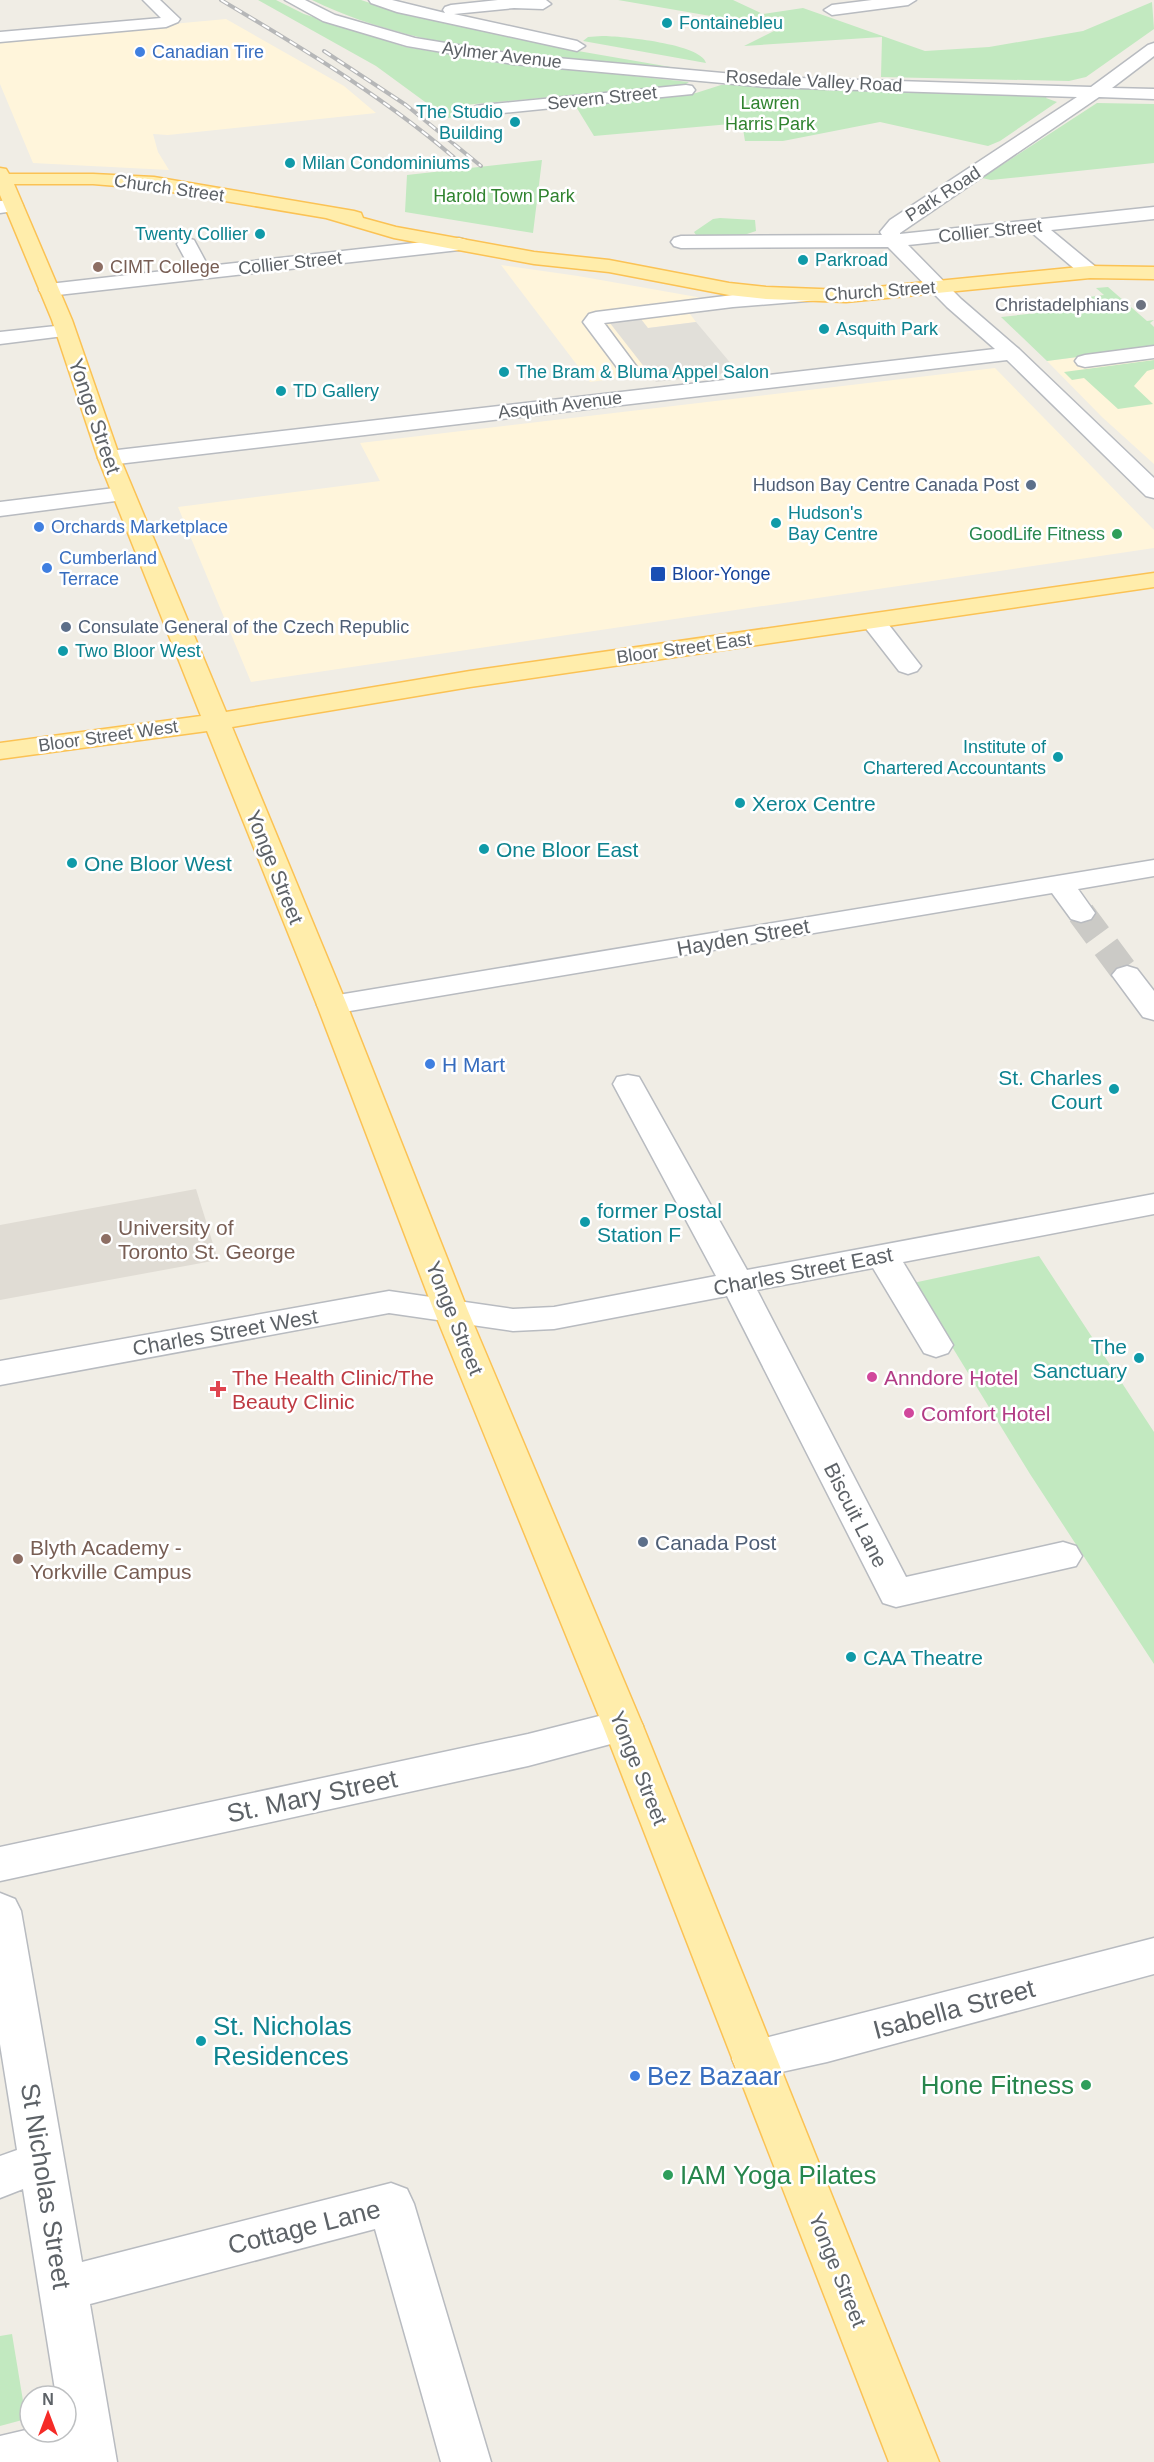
<svg xmlns="http://www.w3.org/2000/svg" width="1154" height="2462" viewBox="0 0 1154 2462" font-family="Arial,sans-serif">
<style>
.commercial{fill:#fff5db}
.industrial{fill:#e1dfd9}
.education{fill:#e0dcd4}
.green{fill:#c2e9c0}
.lines{fill:none;stroke-linecap:round;stroke-linejoin:round}
.minor-tunnel{stroke:#cbcac6;stroke-width:28;stroke-dasharray:28 14;stroke-linecap:butt}
.minor-casing{stroke:#b8bbc0;stroke-width:3}
.major-casing{stroke:#fbc254;stroke-width:3}
.minor{fill:#fff;fill-rule:evenodd}
.major{fill:#ffedab;fill-rule:evenodd}
.rail-casing{stroke:#b6b7b8;stroke-width:4}
.rail{stroke:#fff;stroke-width:2;stroke-dasharray:8;stroke-linecap:butt}
.culture-dot{fill:#0f9aa8;stroke:#fff;stroke-width:2}
.shop-dot{fill:#3f7fe0;stroke:#fff;stroke-width:2}
.education-dot{fill:#8d6e63;stroke:#fff;stroke-width:2}
.worship-dot{fill:#6b7280;stroke:#fff;stroke-width:2}
.service-dot{fill:#5c6f8a;stroke:#fff;stroke-width:2}
.leisure-dot{fill:#2e9e5b;stroke:#fff;stroke-width:2}
.transit-dot{fill:#1a4fb4;stroke:#fff;stroke-width:2}
.hotel-dot{fill:#d1479c;stroke:#fff;stroke-width:2}
.health-dot{fill:#e0444e;stroke:#fff;stroke-width:2}
.labels{text-anchor:middle;dominant-baseline:central;stroke-width:5;stroke-linejoin:round;paint-order:stroke}
.far-culture-label{font-size:18px;fill:#0d838f;stroke:#fff;text-anchor:start}
.far-shop-label{font-size:18px;fill:#366cbe;stroke:#fff;text-anchor:start}
.far-street-label{font-size:18px;fill:#5d6267;stroke:#fff}
.far-park-label{font-size:18px;fill:#30832f;stroke:#fff}
.far-education-label{font-size:18px;fill:#785e54;stroke:#fff;text-anchor:start}
.far-worship-label{font-size:18px;fill:#5b616d;stroke:#fff;text-anchor:end}
.far-service-label{font-size:18px;fill:#4e5e75;stroke:#fff;text-anchor:end}
.far-leisure-label{font-size:18px;fill:#27864d;stroke:#fff;text-anchor:end}
.far-transit-label{font-size:18px;fill:#164399;stroke:#fff;text-anchor:start}
.street-label{font-size:21px;fill:#5d6267;stroke:#fff}
.culture-label{font-size:21px;fill:#0d838f;stroke:#fff;text-anchor:start}
.shop-label{font-size:21px;fill:#366cbe;stroke:#fff;text-anchor:start}
.education-label{font-size:21px;fill:#785e54;stroke:#fff;text-anchor:start}
.health-label{font-size:21px;fill:#be3a42;stroke:#fff;text-anchor:start}
.hotel-label{font-size:21px;fill:#b23c85;stroke:#fff;text-anchor:start}
.service-label{font-size:21px;fill:#4e5e75;stroke:#fff;text-anchor:start}
.near-street-label{font-size:26px;fill:#5d6267;stroke:#fff}
.near-culture-label{font-size:26px;fill:#0d838f;stroke:#fff;text-anchor:start}
.near-shop-label{font-size:26px;fill:#366cbe;stroke:#fff;text-anchor:start}
.near-leisure-label{font-size:26px;fill:#27864d;stroke:#fff;text-anchor:end}
</style>
<rect width="100%" height="100%" fill="#f0ede5"/>
<path class="commercial" d="M 226,19 L 344,86 L 376,113 L 168,135 L 153,134 L 158,152 L 169,170 L 33,163 L 0,84 L 0,40 Z
M 501,265 L 578,276 L 731,303 L 687,310 L 696,322 L 648,328 L 608,319 L 650,374 L 590,382 Z
M 1154,347 L 1154,464 L 1102,417 L 1047,361 Z
M 995,368 L 1154,530 L 1154,548 L 251,682 L 178,507 L 380,481 L 360,443 Z"/>
<path class="industrial" d="M 637,314 L 648,328 L 696,322 L 738,372 L 656,382 L 606,318 Z"/>
<path class="education" d="M 196,1189 L 218,1260 L 0,1300 L 0,1225 Z"/>
<path class="green" d="M 258,0 L 276,0 L 304,14 L 405,47 L 485,60 L 689,82 L 684,85 L 464,105 L 475,115 L 447,118 L 376,66 Z
M 312,0 L 361,0 L 410,16 L 578,51 L 682,69 C 559,57 425,55 312,0 Z
M 618,0 L 733,0 L 763,14 L 803,8 L 925,51 L 989,47 L 1083,31 L 1152,2 L 1154,29 L 1086,77 L 1069,81 L 881,77 L 882,37 L 744,46 L 780,28 Z
M 602,36 C 621,36 702,44 706,63 L 583,41 L 588,37 Z
M 734,84 L 1048,95 L 1046,98 L 1057,102 L 1000,141 L 988,146 L 880,122 L 783,141 L 745,141 L 742,123 L 594,136 L 575,105 L 696,93 L 721,85 Z
M 1097,103 L 1154,104 L 1154,163 L 991,180 L 982,178 Z
M 542,160 L 533,233 L 405,212 L 407,175 Z
M 720,218 L 755,220 L 756,231 L 744,235 L 696,235 L 694,232 L 713,219 Z
M 1108,287 L 1147,321 L 1154,320 L 1150,323 L 1154,327 L 1154,347 L 1047,361 L 1001,317 L 1056,311 L 1054,308 L 1096,306 L 1092,298 L 1089,297 L 1104,295 L 1096,288 Z
M 1154,360 L 1154,369 L 1147,371 L 1134,386 L 1153,404 L 1118,409 L 1084,378 L 1072,380 L 1064,372 Z
M 1039,1256 L 1154,1432 L 1154,1664 L 1030,1474 L 913,1283 Z
M 12,2334 L 26,2419 L 0,2426 L 0,2336 Z"/>
<g class="lines">
<path class="minor-tunnel" d="M 1081,913 L 1127,975"/>
<g class="minor-casing">
<path id="minor" d="M 143,0 L 160,0 L 180,19 L 178,22 L 166,27 L 0,42 L 0,32 L 161,18 Z
M 285,0 L 305,0 L 335,15 L 415,38 L 513,54 L 766,77 L 1091,87 L 1148,45 L 1154,43 L 1154,56 L 1112,88 L 1154,89 L 1154,99 L 1099,97 L 900,233 L 900,234 L 1154,207 L 1154,219 L 1051,230 L 1097,268 L 1100,272 L 1097,276 L 1083,276 L 1031,232 L 908,245 L 961,299 L 1019,349 L 1154,478 L 1154,498 L 1146,496 L 1007,360 L 109,465 L 101,463 L 98,458 L 101,453 L 109,451 L 995,349 L 947,307 L 888,247 L 681,248 L 674,246 L 671,242 L 674,238 L 681,236 L 882,235 L 880,232 L 890,220 L 1077,97 L 766,87 L 513,64 L 407,46 L 323,21 Z
M 369,0 L 392,0 L 445,13 L 443,10 L 445,7 L 451,5 L 498,0 L 546,0 L 551,4 L 543,9 L 514,8 L 454,14 L 577,41 L 585,46 L 577,51 L 397,12 L 371,3 Z
M 872,0 L 916,0 L 908,5 L 832,15 L 824,10 L 832,5 Z
M 686,85 L 692,86 L 695,90 L 692,94 L 482,115 L 476,114 L 473,110 L 476,106 L 482,105 Z
M 14,200 L 21,202 L 23,206 L 21,210 L 0,213 L 0,201 Z
M 187,238 L 194,240 L 208,266 L 459,238 L 466,240 L 469,244 L 466,248 L 459,250 L 49,296 L 42,294 L 39,290 L 42,286 L 49,284 L 190,268 L 177,244 L 180,240 Z
M 812,290 L 819,292 L 822,296 L 819,300 L 733,307 L 604,323 L 639,370 L 636,374 L 629,376 L 622,374 L 583,322 L 589,314 L 596,312 L 733,295 Z
M 65,325 L 72,327 L 75,331 L 72,335 L 0,344 L 0,332 Z
M 1154,346 L 1154,358 L 1085,367 L 1078,365 L 1075,361 L 1078,357 L 1085,355 Z
M 123,487 L 131,489 L 134,494 L 131,499 L 0,516 L 0,502 Z
M 873,614 L 882,616 L 917,661 L 921,666 L 917,671 L 908,674 L 899,671 L 864,626 L 861,621 L 864,616 Z
M 1154,860 L 1154,876 L 1078,889 L 1095,913 L 1091,919 L 1081,922 L 1071,919 L 1052,893 L 332,1014 L 321,1011 L 317,1005 L 321,999 L 332,996 Z
M 1127,966 L 1137,969 L 1154,991 L 1154,1020 L 1143,1017 L 1112,975 L 1117,969 Z
M 628,1075 L 639,1077 L 643,1084 L 747,1270 L 1154,1194 L 1154,1214 L 903,1262 L 953,1345 L 948,1353 L 936,1357 L 924,1353 L 873,1268 L 757,1290 L 906,1577 L 1063,1542 L 1076,1546 L 1082,1556 L 1076,1566 L 896,1607 L 883,1603 L 727,1296 L 554,1329 L 513,1331 L 389,1313 L 0,1385 L 0,1361 L 389,1291 L 513,1309 L 554,1307 L 716,1276 L 613,1084 L 617,1077 Z
M 623,1710 L 637,1715 L 643,1726 L 637,1737 L 528,1766 L 0,1881 L 0,1847 L 528,1734 Z
M 0,1893 L 15,1899 L 21,1911 L 82,2262 L 391,2183 L 407,2189 L 414,2204 L 491,2462 L 441,2462 L 375,2229 L 90,2304 L 117,2462 L 0,2462 L 0,2436 L 30,2429 L 30,2432 L 66,2432 L 66,2396 L 56,2396 L 23,2189 L 0,2198 L 0,2156 L 17,2150 L 0,2044 Z
M 1154,1938 L 1154,1974 L 827,2062 L 754,2078 L 738,2073 L 732,2059 L 738,2045 Z"/>
</g>
<g class="major-casing">
<path id="major" d="M 0,168 L 6,169 L 9,174 L 93,174 L 154,177 L 354,211 L 361,213 L 363,218 L 396,227 L 534,252 L 609,260 L 729,283 L 766,287 L 846,290 L 1090,266 L 1154,267 L 1154,279 L 1090,278 L 846,302 L 766,299 L 729,295 L 609,272 L 534,264 L 394,238 L 326,218 L 154,189 L 93,184 L 14,184 L 72,320 L 120,458 L 226,712 L 470,671 L 1154,573 L 1154,587 L 470,687 L 232,727 L 347,1005 L 468,1311 L 643,1726 L 939,2462 L 889,2462 L 603,1726 L 434,1311 L 317,1005 L 207,731 L 0,759 L 0,743 L 201,716 L 98,458 L 52,320 L 0,195 Z"/>
</g>
<use href="#minor" class="minor"/>
<use href="#major" class="major"/>
<g class="rail-casing">
<path id="rail" d="M 221,0 C 307,51 391,101 466,168
M 324,51 L 406,105 L 481,166"/>
</g>
<use href="#rail" class="rail"/>
</g>
<g class="culture-dot">
<circle cx="667" cy="23" r="6"/>
<circle cx="515" cy="122" r="6"/>
<circle cx="290" cy="163" r="6"/>
<circle cx="260" cy="234" r="6"/>
<circle cx="803" cy="260" r="6"/>
<circle cx="824" cy="329" r="6"/>
<circle cx="504" cy="372" r="6"/>
<circle cx="281" cy="391" r="6"/>
<circle cx="776" cy="523" r="6"/>
<circle cx="63" cy="651" r="6"/>
<circle cx="1058" cy="757" r="6"/>
<circle cx="740" cy="803" r="6"/>
<circle cx="484" cy="849" r="6"/>
<circle cx="72" cy="863" r="6"/>
<circle cx="1114" cy="1089" r="6"/>
<circle cx="585" cy="1222" r="6"/>
<circle cx="1139" cy="1358" r="6"/>
<circle cx="851" cy="1657" r="6"/>
<circle cx="201" cy="2041" r="6"/>
</g>
<g class="shop-dot">
<circle cx="140" cy="52" r="6"/>
<circle cx="39" cy="527" r="6"/>
<circle cx="47" cy="568" r="6"/>
<circle cx="430" cy="1064" r="6"/>
<circle cx="635" cy="2076" r="6"/>
</g>
<g class="education-dot">
<circle cx="98" cy="267" r="6"/>
<circle cx="106" cy="1239" r="6"/>
<circle cx="18" cy="1559" r="6"/>
</g>
<circle class="worship-dot" cx="1141" cy="305" r="6"/>
<g class="service-dot">
<circle cx="1031" cy="485" r="6"/>
<circle cx="66" cy="627" r="6"/>
<circle cx="643" cy="1542" r="6"/>
</g>
<g class="leisure-dot">
<circle cx="1117" cy="534" r="6"/>
<circle cx="1086" cy="2085" r="6"/>
<circle cx="668" cy="2175" r="6"/>
</g>
<rect class="transit-dot" x="650" y="566" width="16" height="16" rx="3"/>
<g class="hotel-dot">
<circle cx="872" cy="1377" r="6"/>
<circle cx="909" cy="1413" r="6"/>
</g>
<path class="health-dot" d="M215 1380h6v6h6v6h-6v6h-6v-6h-6v-6h6z"/>
<g class="labels">
<g class="far-culture-label">
<text x="679" y="23">Fontainebleu</text>
<text x="503" y="112" text-anchor="end">The Studio<tspan x="503" dy="21">Building</tspan></text>
<text x="302" y="163">Milan Condominiums</text>
<text x="248" y="234" text-anchor="end">Twenty Collier</text>
<text x="815" y="260">Parkroad</text>
<text x="836" y="329">Asquith Park</text>
<text x="516" y="372">The Bram &amp; Bluma Appel Salon</text>
<text x="293" y="391">TD Gallery</text>
<text x="788" y="513">Hudson's<tspan x="788" dy="21">Bay Centre</tspan></text>
<text x="75" y="651">Two Bloor West</text>
<text x="1046" y="747" text-anchor="end">Institute of<tspan x="1046" dy="21">Chartered Accountants</tspan></text>
</g>
<g class="far-shop-label">
<text x="152" y="52">Canadian Tire</text>
<text x="51" y="527">Orchards Marketplace</text>
<text x="59" y="558">Cumberland<tspan x="59" dy="21">Terrace</tspan></text>
</g>
<g class="far-street-label">
<text transform="translate(502 55) rotate(7)">Aylmer Avenue</text>
<text transform="translate(814 81) rotate(3)">Rosedale Valley Road</text>
<text transform="translate(602 98) rotate(-6)">Severn Street</text>
<text transform="translate(169 188) rotate(8)">Church Street</text>
<text transform="translate(943 194) rotate(-33)">Park Road</text>
<text transform="translate(990 231) rotate(-6)">Collier Street</text>
<text transform="translate(290 263) rotate(-6)">Collier Street</text>
<text transform="translate(880 291) rotate(-4)">Church Street</text>
<text transform="translate(560 405) rotate(-7)">Asquith Avenue</text>
<text transform="translate(684 648) rotate(-8)">Bloor Street East</text>
<text transform="translate(108 736) rotate(-8)">Bloor Street West</text>
</g>
<g class="far-park-label">
<text x="770" y="103">Lawren<tspan x="770" dy="21">Harris Park</tspan></text>
<text x="504" y="196">Harold Town Park</text>
</g>
<g class="far-education-label">
<text x="110" y="267">CIMT College</text>
</g>
<g class="far-worship-label">
<text x="1129" y="305">Christadelphians</text>
</g>
<g class="far-service-label">
<text x="1019" y="485">Hudson Bay Centre Canada Post</text>
<text x="78" y="627" text-anchor="start">Consulate General of the Czech Republic</text>
</g>
<g class="far-leisure-label">
<text x="1105" y="534">GoodLife Fitness</text>
</g>
<g class="far-transit-label">
<text x="672" y="574">Bloor-Yonge</text>
</g>
<g class="street-label">
<text transform="translate(95 416) rotate(71)">Yonge Street</text>
<text transform="translate(275 867) rotate(68)">Yonge Street</text>
<text transform="translate(743 937) rotate(-10)">Hayden Street</text>
<text transform="translate(803 1271) rotate(-11)">Charles Street East</text>
<text transform="translate(455 1318) rotate(68)">Yonge Street</text>
<text transform="translate(225 1332) rotate(-10)">Charles Street West</text>
<text transform="translate(856 1515) rotate(63)">Biscuit Lane</text>
<text transform="translate(639 1768) rotate(68)">Yonge Street</text>
<text transform="translate(838 2270) rotate(68)">Yonge Street</text>
</g>
<g class="culture-label">
<text x="752" y="803">Xerox Centre</text>
<text x="496" y="849">One Bloor East</text>
<text x="84" y="863">One Bloor West</text>
<text x="1102" y="1077" text-anchor="end">St. Charles<tspan x="1102" dy="24">Court</tspan></text>
<text x="597" y="1210">former Postal<tspan x="597" dy="24">Station F</tspan></text>
<text x="1127" y="1346" text-anchor="end">The<tspan x="1127" dy="24">Sanctuary</tspan></text>
<text x="863" y="1657">CAA Theatre</text>
</g>
<g class="shop-label">
<text x="442" y="1064">H Mart</text>
</g>
<g class="education-label">
<text x="118" y="1227">University of<tspan x="118" dy="24">Toronto St. George</tspan></text>
<text x="30" y="1547">Blyth Academy -<tspan x="30" dy="24">Yorkville Campus</tspan></text>
</g>
<g class="health-label">
<text x="232" y="1377">The Health Clinic/The<tspan x="232" dy="24">Beauty Clinic</tspan></text>
</g>
<g class="hotel-label">
<text x="884" y="1377">Anndore Hotel</text>
<text x="921" y="1413">Comfort Hotel</text>
</g>
<g class="service-label">
<text x="655" y="1542">Canada Post</text>
</g>
<g class="near-street-label">
<text transform="translate(312 1796) rotate(-12)">St. Mary Street</text>
<text transform="translate(954 2009) rotate(-15)">Isabella Street</text>
<text transform="translate(46 2186) rotate(81)">St Nicholas Street</text>
<text transform="translate(304 2227) rotate(-14)">Cottage Lane</text>
</g>
<g class="near-culture-label">
<text x="213" y="2026">St. Nicholas<tspan x="213" dy="30">Residences</tspan></text>
</g>
<g class="near-shop-label">
<text x="647" y="2076">Bez Bazaar</text>
</g>
<g class="near-leisure-label">
<text x="1074" y="2085">Hone Fitness</text>
<text x="680" y="2175" text-anchor="start">IAM Yoga Pilates</text>
</g>
</g>
<g transform="translate(48 2414)"><circle r="28" fill="#ffffff" stroke="#bec0c2" stroke-width="1.5"/>
<path d="M0-4.5L10 22L0 15L-10 22Z" fill="#f52b27"/>
<text y="-9" font-size="16" font-weight="bold" text-anchor="middle" fill="#5d6267">N</text>
</g>
</svg>
